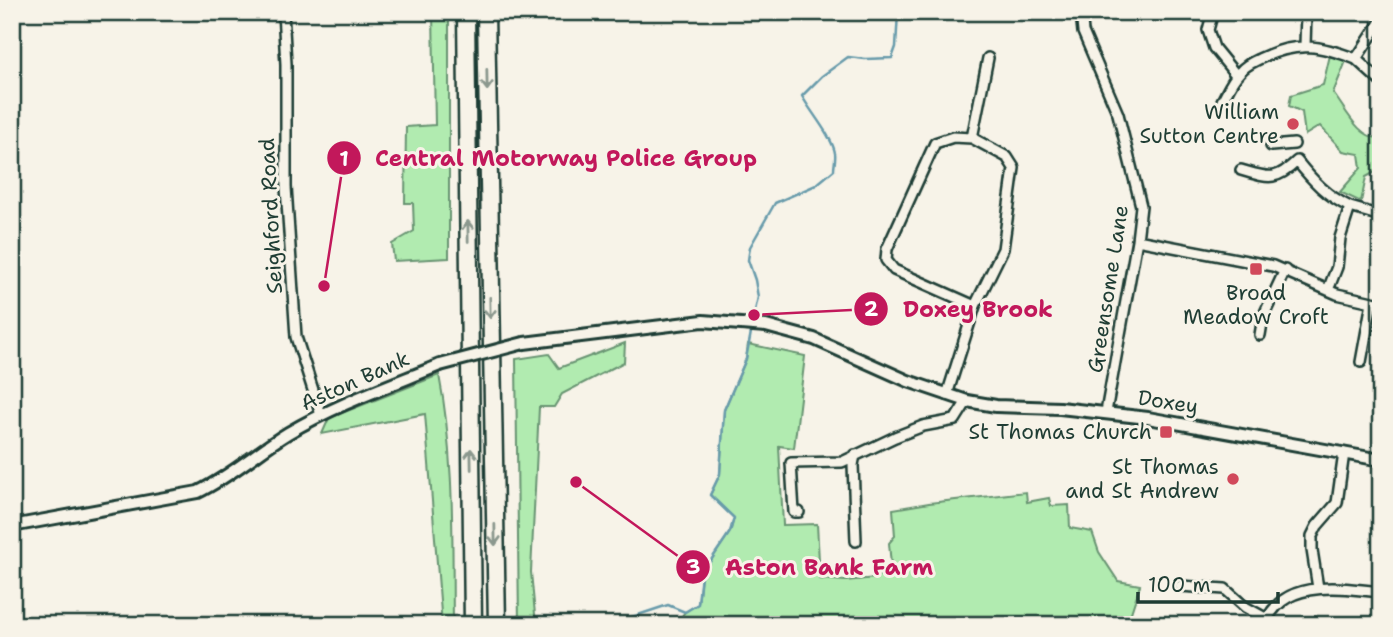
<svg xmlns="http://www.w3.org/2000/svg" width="1393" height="637" viewBox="0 0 1393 637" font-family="'Shantell Sans',sans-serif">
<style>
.green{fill:#b1ebb0;stroke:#689472;stroke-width:2}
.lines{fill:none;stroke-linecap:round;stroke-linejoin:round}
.stream{stroke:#689bab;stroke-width:2.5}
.minor-casing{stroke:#1f3d34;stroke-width:14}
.tertiary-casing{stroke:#1f3d34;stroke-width:16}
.motorway-casing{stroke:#1f3d34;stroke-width:21}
.minor{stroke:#f7f3e8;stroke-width:9}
.tertiary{stroke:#f7f3e8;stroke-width:10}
.motorway{stroke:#f7f3e8;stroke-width:16}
.tertiary-bridge-casing{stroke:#1f3d34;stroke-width:16;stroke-linecap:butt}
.tertiary-bridge{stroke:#f7f3e8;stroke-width:10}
.oneway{stroke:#8b988e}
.poi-dot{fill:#d1495b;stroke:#f7f3e8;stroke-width:2.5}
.labels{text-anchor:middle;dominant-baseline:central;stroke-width:6;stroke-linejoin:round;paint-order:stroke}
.poi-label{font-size:21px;fill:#1f3d34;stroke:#f7f3e8;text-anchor:end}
.street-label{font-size:21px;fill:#1f3d34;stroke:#f7f3e8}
.leader{fill:none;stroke:#c2185b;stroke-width:2.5}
.callout-dot{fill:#c2185b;stroke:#f7f3e8;stroke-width:2.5}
.mark-label{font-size:21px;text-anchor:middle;font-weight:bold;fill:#fff}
.callout-label{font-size:23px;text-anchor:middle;font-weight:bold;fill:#c2185b;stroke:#f7f3e8;stroke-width:6;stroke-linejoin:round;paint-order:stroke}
</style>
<rect width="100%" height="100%" fill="#f7f3e8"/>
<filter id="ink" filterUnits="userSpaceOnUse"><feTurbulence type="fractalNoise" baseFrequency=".0143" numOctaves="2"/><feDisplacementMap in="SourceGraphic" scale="14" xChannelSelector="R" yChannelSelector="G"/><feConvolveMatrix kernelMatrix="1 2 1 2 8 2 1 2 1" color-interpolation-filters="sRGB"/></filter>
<g filter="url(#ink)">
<path class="green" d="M 433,12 L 449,12 L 449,258 L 394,261 L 392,244 L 414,231 L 413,203 L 405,203 L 406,127 L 435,125 Z
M 1330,55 L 1346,61 L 1333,93 C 1345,108 1359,140 1381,138 L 1381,169 L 1366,177 L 1361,202 L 1340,192 L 1361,168 L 1359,154 L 1343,151 L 1320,126 L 1305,135 L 1302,112 L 1289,106 L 1291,95 L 1323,85 Z
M 625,343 L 624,362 L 562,394 L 554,407 L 539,407 L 531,572 L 536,625 L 519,625 L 516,359 L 549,354 L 559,368 Z
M 748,344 L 805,356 L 794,448 L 779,446 L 783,525 L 817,524 L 820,579 L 845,581 L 876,578 L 891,565 L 889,543 L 895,536 L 893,509 L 929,503 L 1026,492 L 1027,502 L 1049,498 L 1051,506 L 1069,505 L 1070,528 L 1092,532 L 1099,552 L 1118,581 L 1140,585 L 1127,625 L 675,625 L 685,612 L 698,604 L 701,575 L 730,532 L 734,518 L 710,495 L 720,474 L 724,410 L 746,359 Z
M 439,375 C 455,457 452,541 453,625 L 442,625 L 425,414 L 322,434 L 329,418 Z"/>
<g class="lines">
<path class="stream" d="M 753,320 L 758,297 L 755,280 L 748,260 L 750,247 L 775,203 L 816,185 L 834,170 C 834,165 836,158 835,153 C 833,138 810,111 802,96 L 822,76 L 848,57 L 865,59 L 892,58 L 896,47 L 898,12
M 618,625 L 623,620 L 668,605 L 685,612 L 698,604 L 701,575 L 730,532 L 734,518 L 710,495 L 720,474 L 724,410 L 746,359 L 752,327"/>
<g class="minor-casing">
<path id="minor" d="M 283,12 L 286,64 L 286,187 L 296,337 L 321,415
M 1081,12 L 1083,32 L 1118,114 L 1141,206 L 1137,240 L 1106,412
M 1213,12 L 1208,30 L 1214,48 L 1236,75
M 1305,46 L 1306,12
M 1356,59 L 1381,82
M 1222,101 C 1227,92 1232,80 1239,73 C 1245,65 1253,62 1261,58 C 1298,41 1320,45 1356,59 L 1381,21
M 972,138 L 953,137 L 935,143 L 887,249 L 886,260 L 894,270 L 975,306
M 1271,146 L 1294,144
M 1241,170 C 1269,178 1275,182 1297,161 C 1313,181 1327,196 1350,207 L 1340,238 L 1337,267 L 1328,290
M 1350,207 L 1381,216
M 1137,240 L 1273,266 L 1337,294 L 1381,304
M 1260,335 L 1263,317 L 1285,270
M 1361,362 L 1372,302
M 947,395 L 975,306 L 1003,249 L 1014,168 L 1007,157 L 972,138 L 988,58
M 855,455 L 853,465 L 856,541
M 799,512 L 794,512 L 791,463 L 842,462 L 895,437 L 923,426 L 955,420 L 967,401
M 1180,586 L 1225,589 L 1245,607 L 1267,619
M 1318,588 L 1312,550 L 1312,536 L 1317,526 L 1337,503 L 1344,453
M 1265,625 C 1282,577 1342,588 1381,592"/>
</g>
<g class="tertiary-casing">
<path id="tertiary" d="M 524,343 L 703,321 L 766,326 L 814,339 L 908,381 L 967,401 L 996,406 L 1060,408 L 1148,418 L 1381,460
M 12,526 L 198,492 C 231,476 257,452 288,433 C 335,405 389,386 440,365"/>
</g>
<g class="motorway-casing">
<path id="motorway" d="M 466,12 L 473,625
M 486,12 L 497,625"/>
</g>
<use href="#minor" class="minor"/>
<use href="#tertiary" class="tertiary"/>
<use href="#motorway" class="motorway"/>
<g class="tertiary-bridge-casing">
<path id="tertiary-bridge" d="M 440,365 L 524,343"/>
</g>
<use href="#tertiary-bridge" class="tertiary-bridge"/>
</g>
<defs><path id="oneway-shaft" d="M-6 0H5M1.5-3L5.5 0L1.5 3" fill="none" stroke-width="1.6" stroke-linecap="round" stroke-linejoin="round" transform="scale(1.75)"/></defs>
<g class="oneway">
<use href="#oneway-shaft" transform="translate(487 80) rotate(89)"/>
<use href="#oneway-shaft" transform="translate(468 231) rotate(-91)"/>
<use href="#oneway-shaft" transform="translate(490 308) rotate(89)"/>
<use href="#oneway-shaft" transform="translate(471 459) rotate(-91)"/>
<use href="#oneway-shaft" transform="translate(495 535) rotate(89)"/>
</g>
</g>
<g class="poi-dot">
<circle cx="1293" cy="124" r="7"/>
<rect x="1249" y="262" width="14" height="14" rx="3.5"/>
<rect x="1159" y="425" width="14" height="14" rx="3.5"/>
<circle cx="1233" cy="479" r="7"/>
</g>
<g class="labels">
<g class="poi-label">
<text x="1279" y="112">William<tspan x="1279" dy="24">Sutton Centre</tspan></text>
<text x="1256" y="293" text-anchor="middle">Broad<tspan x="1256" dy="24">Meadow Croft</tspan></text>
<text x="1152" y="432">St Thomas Church</text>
<text x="1219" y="467">St Thomas<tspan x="1219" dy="24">and St Andrew</tspan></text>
</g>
<g class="street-label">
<text transform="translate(271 216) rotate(-93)">Seighford Road</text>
<text transform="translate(1108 289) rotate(-81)">Greensome Lane</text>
<text transform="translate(355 381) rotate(-24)">Aston Bank</text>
<text transform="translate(1168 402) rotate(9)">Doxey</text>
</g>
</g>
<path class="leader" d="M324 286L344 158M754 315L871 309M576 482L693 567"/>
<g class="callout-dot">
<circle cx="324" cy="286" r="7"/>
<circle cx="754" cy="315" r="7"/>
<circle cx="576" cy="482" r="7"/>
<circle cx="344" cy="158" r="18"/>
<circle cx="871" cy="309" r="18"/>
<circle cx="693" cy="567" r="18"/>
</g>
<g class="mark-label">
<text x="344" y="166">1</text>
<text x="871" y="316">2</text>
<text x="693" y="574">3</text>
</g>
<g class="callout-label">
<text x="566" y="166">Central Motorway Police Group</text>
<text x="978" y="317">Doxey Brook</text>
<text x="829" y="575">Aston Bank Farm</text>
</g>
<rect width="1393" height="637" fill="none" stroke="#f7f3e8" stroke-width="42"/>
<rect x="21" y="21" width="1351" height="595" fill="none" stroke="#1f3d34" stroke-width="2.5" filter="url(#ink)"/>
<path d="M1138 592v10h140v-10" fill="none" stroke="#1f3d34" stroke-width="3.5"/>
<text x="1148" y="592" font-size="21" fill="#1f3d34" stroke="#f7f3e8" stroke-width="5" paint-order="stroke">100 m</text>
</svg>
